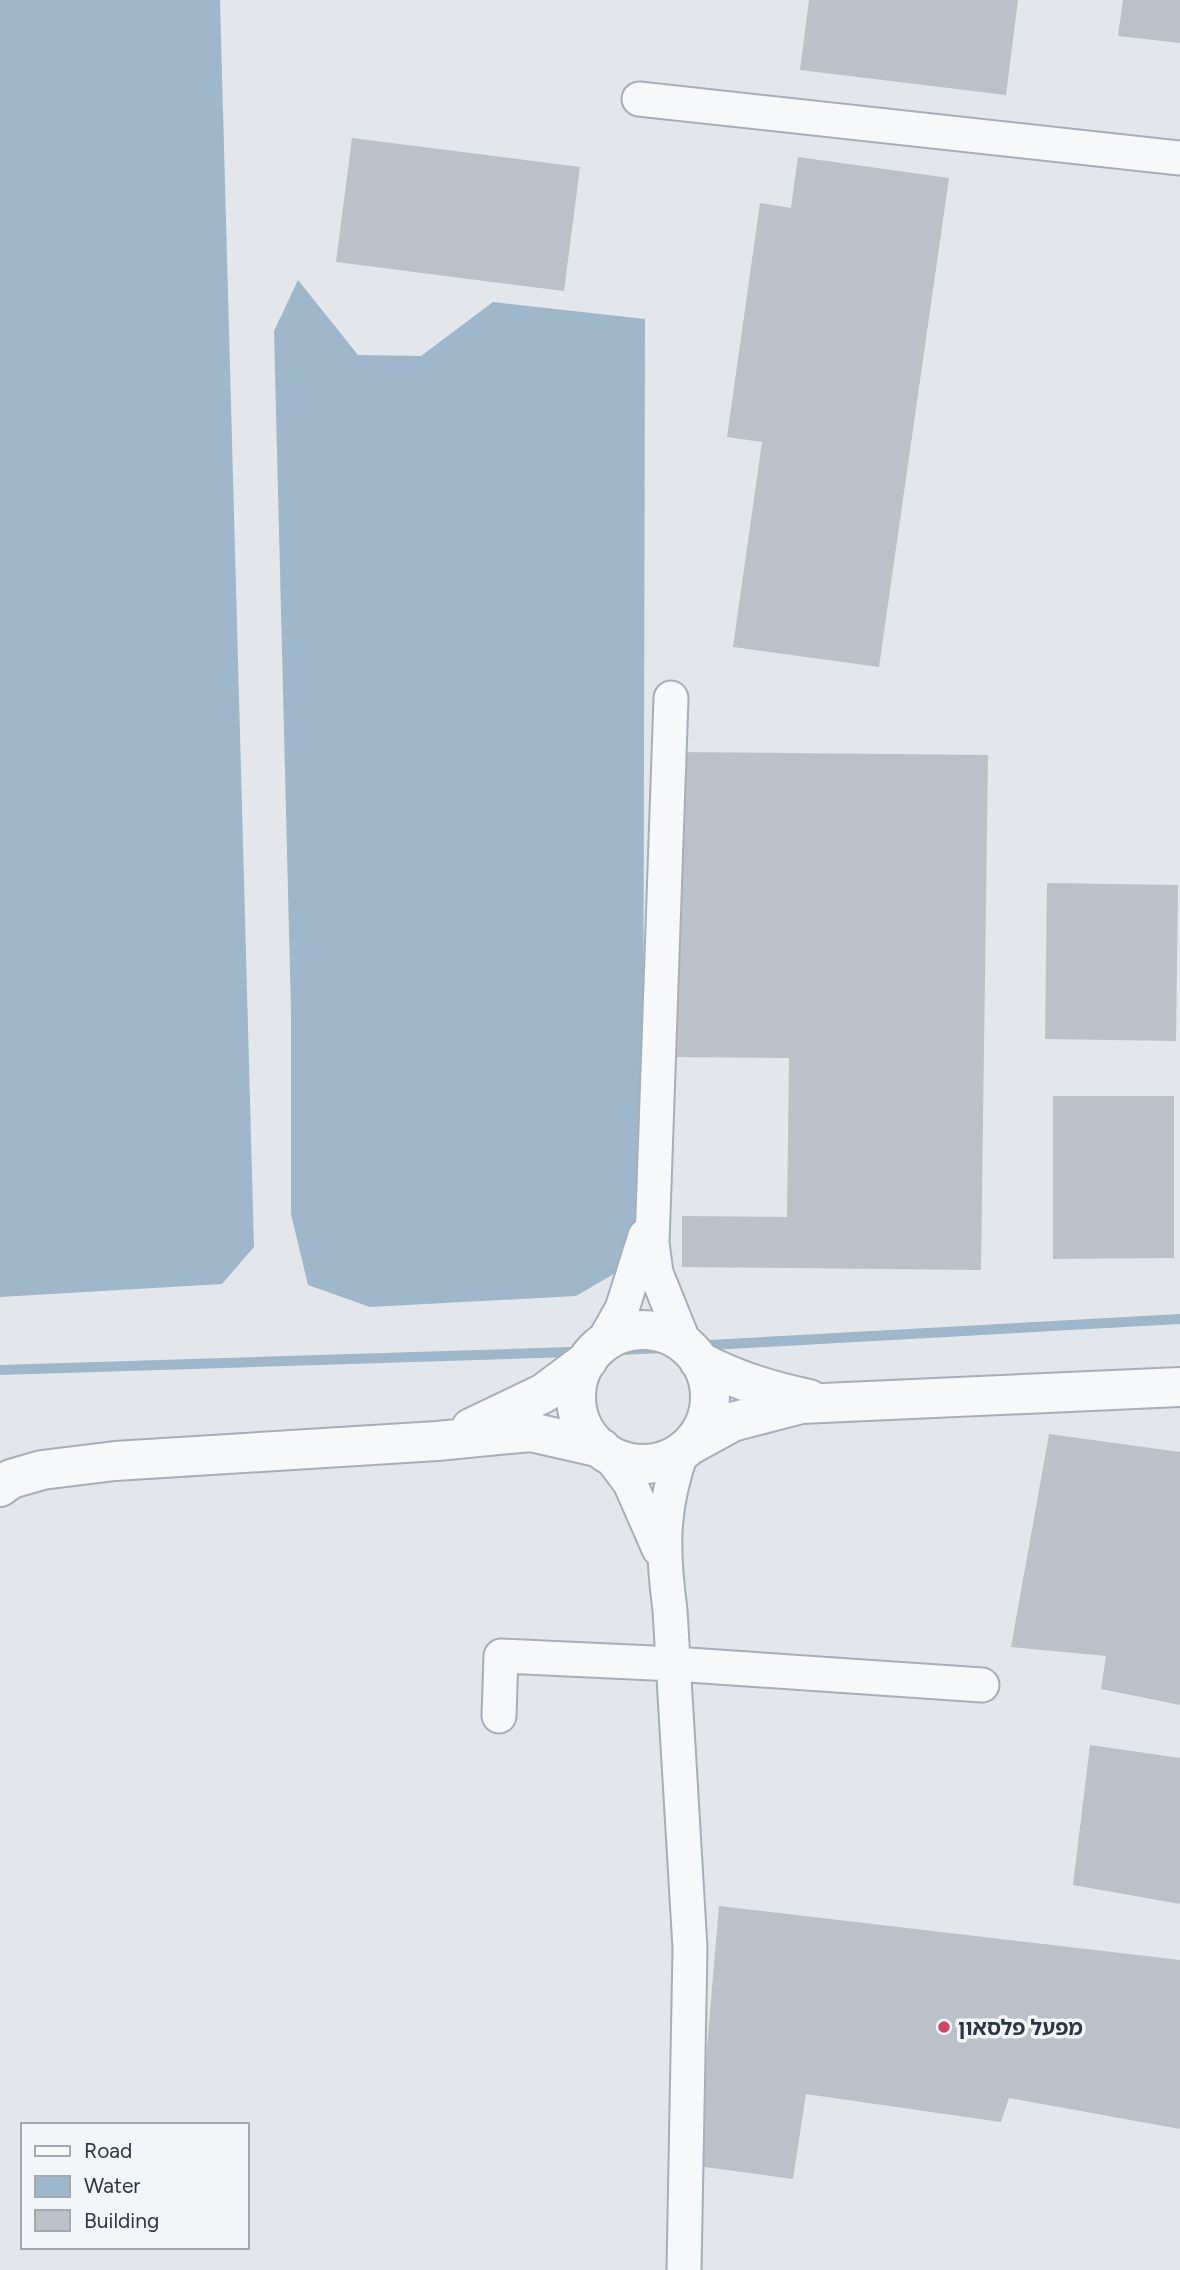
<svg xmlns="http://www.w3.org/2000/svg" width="1180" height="2270" viewBox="0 0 1180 2270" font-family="Figtree,'Noto Sans Hebrew',sans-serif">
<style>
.water{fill:#9fb7cb}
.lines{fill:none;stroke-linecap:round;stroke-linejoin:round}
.stream{stroke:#9fb7cb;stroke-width:10}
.building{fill:#bac1c9}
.minor-casing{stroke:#a8aeb6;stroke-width:37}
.tertiary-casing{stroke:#a8aeb6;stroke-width:42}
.minor{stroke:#f6f8f9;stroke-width:33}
.tertiary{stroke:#f6f8f9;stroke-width:38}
.poi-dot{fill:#cf4966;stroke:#f3f6f8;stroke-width:2.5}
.labels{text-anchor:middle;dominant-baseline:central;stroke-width:7;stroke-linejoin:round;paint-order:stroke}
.poi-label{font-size:21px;font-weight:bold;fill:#2b3644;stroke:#f3f6f8;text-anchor:start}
</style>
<rect width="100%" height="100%" fill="#e3e7eb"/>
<path class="water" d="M 0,0 L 220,0 L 254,1247 L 222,1284 L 0,1297 Z
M 298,280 L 358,355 L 421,356 L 493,302 L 645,319 L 643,1185 L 624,1268 L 576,1296 L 370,1307 L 308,1285 L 291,1214 L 291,1012 L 274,331 Z"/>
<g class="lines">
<path class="stream" d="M 710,1345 L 1180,1319
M 621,1350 L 662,1348
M 0,1370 L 570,1352"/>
</g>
<path class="building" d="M 809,0 L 1018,0 L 1006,95 L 800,70 Z
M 1123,0 L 1180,0 L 1180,43 L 1118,36 Z
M 352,138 L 580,167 L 564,291 L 336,262 Z
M 798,157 L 949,178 L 879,667 L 733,647 L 762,442 L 727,437 L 760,203 L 791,208 Z
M 676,752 L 988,755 L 981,1270 L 682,1267 L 682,1216 L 787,1217 L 789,1058 L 673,1057 Z
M 1047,883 L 1178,885 L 1176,1041 L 1045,1039 Z
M 1053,1096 L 1174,1096 L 1174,1258 L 1053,1259 Z
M 1049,1434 L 1180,1452 L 1180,1705 L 1101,1689 L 1106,1656 L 1011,1647 Z
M 1090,1745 L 1180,1758 L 1180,1904 L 1073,1885 Z
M 719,1906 L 1180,1960 L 1180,2129 L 1009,2098 L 1001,2122 L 806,2094 L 793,2179 L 697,2166 Z"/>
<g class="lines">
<g class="minor-casing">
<path id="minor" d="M 639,99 L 1180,158
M 671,698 L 652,1243 L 656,1273 L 685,1345
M 602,1344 L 622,1309 L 645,1236
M 682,1451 C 661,1509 662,1550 670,1610 L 690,1948 L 684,2270
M 609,1455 L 630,1483 L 659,1549
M 499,1716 L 501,1656 L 674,1664 L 982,1685"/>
</g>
<g class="tertiary-casing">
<path id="tertiary" d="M576 1397a67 67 0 1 1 134 0a67 67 0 1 1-134 0Z
M 699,1361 C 734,1380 770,1391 809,1399
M 471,1428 L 544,1393 L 588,1360
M 692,1444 L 732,1422 L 801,1404 L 1180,1387
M 0,1487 L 11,1479 L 42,1470 L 115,1461 L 437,1441 L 531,1432 L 601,1448"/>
</g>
<use href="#minor" class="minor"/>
<use href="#tertiary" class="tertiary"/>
</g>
<circle class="poi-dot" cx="944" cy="2027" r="7"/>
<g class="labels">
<g class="poi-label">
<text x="958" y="2027">מפעל פלסאון</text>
</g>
</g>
<rect x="21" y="2123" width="228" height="126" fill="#f3f6f8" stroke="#a3a9b0" stroke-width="2"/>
<rect x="35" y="2146" width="35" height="10" fill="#f6f8f9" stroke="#a3a9b0" stroke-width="2"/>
<text x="84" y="2158" font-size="21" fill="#2b3644">Road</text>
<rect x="35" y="2176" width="35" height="21" fill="#9fb7cb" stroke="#a3a9b0" stroke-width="2"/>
<text x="84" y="2193" font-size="21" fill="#2b3644">Water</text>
<rect x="35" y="2210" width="35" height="21" fill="#bac1c9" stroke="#a3a9b0" stroke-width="2"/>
<text x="84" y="2228" font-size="21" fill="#2b3644">Building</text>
</svg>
